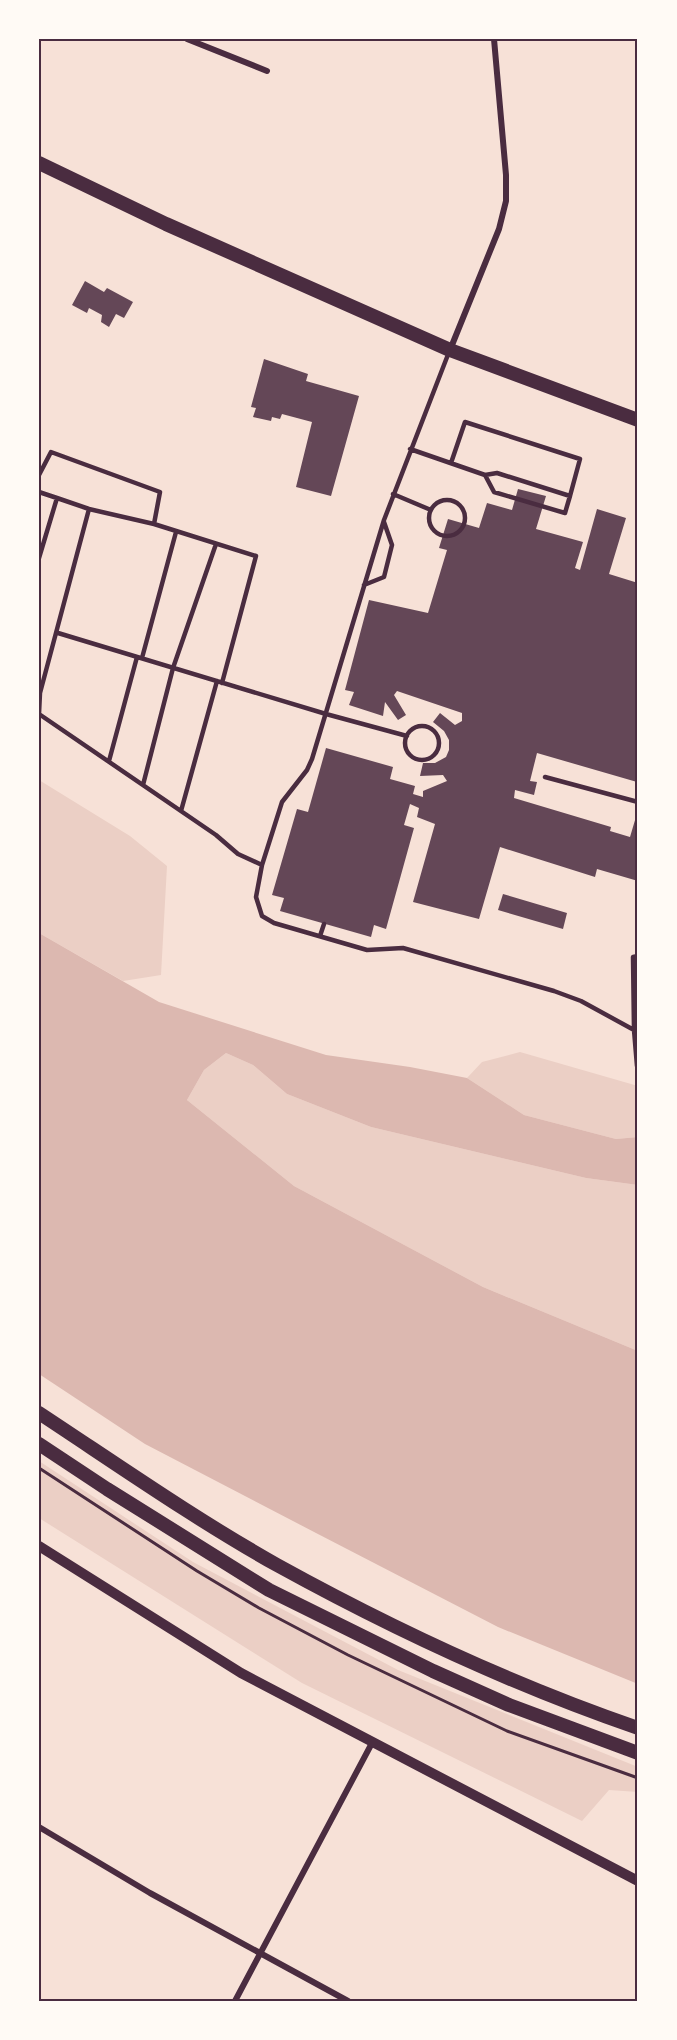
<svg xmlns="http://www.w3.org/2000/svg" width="677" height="2040" viewBox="0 0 677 2040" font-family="'Asap Condensed',sans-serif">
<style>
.green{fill:#ebcfc5}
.water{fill:#dcb8b0}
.building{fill:#644757}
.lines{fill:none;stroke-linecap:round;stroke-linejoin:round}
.path{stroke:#4a2c40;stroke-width:3}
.service{stroke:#4a2c40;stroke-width:4.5}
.minor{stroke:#4a2c40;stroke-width:6}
.tertiary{stroke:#4a2c40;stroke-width:10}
.primary{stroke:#4a2c40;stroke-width:14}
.neatline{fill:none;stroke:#4a2c40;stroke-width:2}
</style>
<rect width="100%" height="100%" fill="#f7e1d7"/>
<path class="green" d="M 39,780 L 130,836 L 167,866 L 161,975 L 123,981 L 39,933 Z
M 520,1052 L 638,1086 L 638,1137 L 616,1139 L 524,1115 L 467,1078 L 482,1062 Z
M 226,1053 L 253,1065 L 287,1094 L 371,1127 L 586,1178 L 638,1185 L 638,1351 L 483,1287 L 294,1186 L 187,1100 L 204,1070 Z
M 39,1461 L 193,1562 L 398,1670 L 638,1767 L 638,1792 L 609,1790 L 582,1821 L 302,1683 L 39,1518 Z"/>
<path class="water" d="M 39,933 L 159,1002 L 326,1055 L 410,1067 L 467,1078 L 524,1115 L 616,1139 L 638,1137 L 638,1185 L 586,1178 L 371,1127 L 287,1094 L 253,1065 L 226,1053 L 204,1070 L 187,1100 L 294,1186 L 483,1287 L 638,1351 L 638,1684 L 498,1627 L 316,1533 L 145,1444 L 39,1374 Z"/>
<path class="building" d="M 85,281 L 104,292 L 107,288 L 133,302 L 124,318 L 116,314 L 109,327 L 101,322 L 102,315 L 89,308 L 87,313 L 72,305 Z
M 264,359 L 308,374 L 306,381 L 359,396 L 331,496 L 296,487 L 312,422 L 282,414 L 280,419 L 272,417 L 271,421 L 253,417 L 256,408 L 251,407 Z
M 518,489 L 546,496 L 536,529 L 583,542 L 575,568 L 580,570 L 597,509 L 626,518 L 609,574 L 638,583 L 637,782 L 537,753 L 530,781 L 537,782 L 534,795 L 515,790 L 514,798 L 611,827 L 610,831 L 630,837 L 638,810 L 638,881 L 597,869 L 595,877 L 500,847 L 479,919 L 413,902 L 435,824 L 417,817 L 419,808 L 410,804 L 404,825 L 414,828 L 386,929 L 374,925 L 371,937 L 280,911 L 284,898 L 272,895 L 297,809 L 308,812 L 326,748 L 393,767 L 390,779 L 415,786 L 413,794 L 423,797 L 423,791 L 447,781 L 443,775 L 420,776 L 423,763 L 435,763 L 446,757 L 449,750 L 449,740 L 444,731 L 433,722 L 440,713 L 455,725 L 462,721 L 462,713 L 397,691 L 394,695 L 406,715 L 398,720 L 385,702 L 383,716 L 349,705 L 354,692 L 345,690 L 369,600 L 428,613 L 447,550 L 439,548 L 448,519 L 479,528 L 487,503 L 512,510 Z
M 503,894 L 567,913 L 563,929 L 498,910 Z"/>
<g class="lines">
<path class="path" d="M 39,1468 L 197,1571 L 259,1608 L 348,1655 L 507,1731 L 638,1778"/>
<path class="service" d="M 449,352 L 384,520 L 312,759 L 307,770 L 282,802 L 262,865 L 256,897 L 262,916 L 274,923 L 367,950 L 403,948 L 554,991 L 581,1001 L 634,1030 L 637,1066
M 410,449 L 485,475 L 497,473 L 570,496 L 580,459 L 465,422 L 451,463
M 39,475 L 51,452 L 160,492 L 154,524 L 89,509 L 57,498 L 39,558
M 485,475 L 494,492 L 565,513 L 570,496
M 39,492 L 57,498
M 393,494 L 431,510
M429 518a18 18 0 1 1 36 0a18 18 0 1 1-36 0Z
M 154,524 L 256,556 L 222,683
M 364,585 L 384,577 L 392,545 L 384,522
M 58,633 L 326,714 L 407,736
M 142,658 L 176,532
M 39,714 L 216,835 L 238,854 L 262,865
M 39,714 L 40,693 L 89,509
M405 743a17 17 0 1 1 34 0a17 17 0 1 1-34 0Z
M 109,761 L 137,657
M 545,777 L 638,802
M 143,785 L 173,668 L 216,544
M 181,811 L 217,681
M 320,936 L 324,924
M 638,956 L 633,957 L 634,1030 L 638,1033"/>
<path class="minor" d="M 187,39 L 267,71
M 450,350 L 499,229 L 506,201 L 506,175 L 494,39
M 39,1827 L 150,1893 L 348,2001
M 235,2001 L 372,1743"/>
<path class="tertiary" d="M 39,1546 L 241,1673 L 638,1881"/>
<path class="primary" d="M 39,163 L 166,224 L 450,350 L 638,420
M 39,1413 C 118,1465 195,1519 277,1565 C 393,1629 513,1685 638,1728
M 39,1444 L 107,1489 L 269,1590 L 433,1671 L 509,1705 L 638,1753"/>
</g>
<rect width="677" height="2040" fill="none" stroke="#fffaf5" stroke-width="81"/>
<rect x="40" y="40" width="596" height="1960" class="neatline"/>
</svg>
